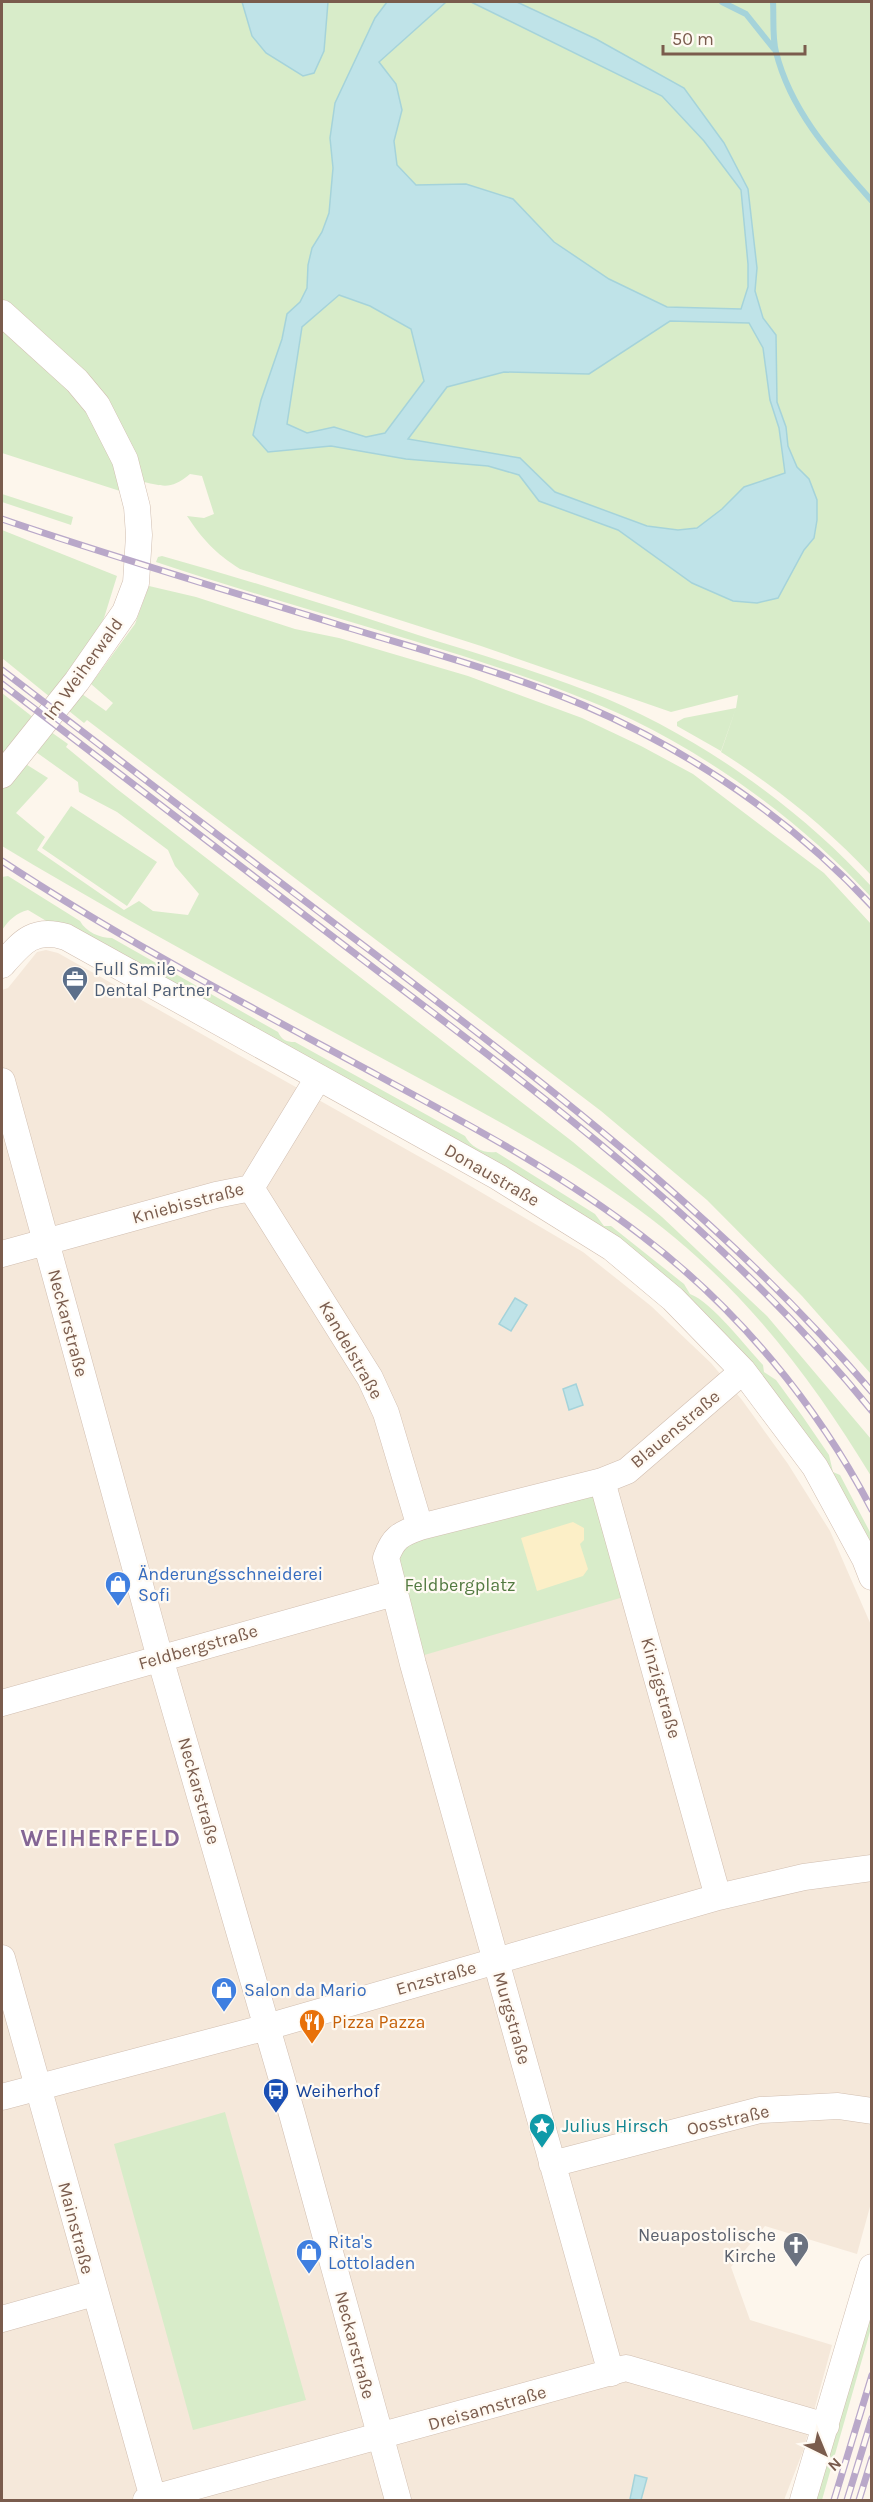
<svg xmlns="http://www.w3.org/2000/svg" width="873" height="2502" viewBox="0 0 873 2502" font-family="Karla,sans-serif">
<style>
.residential{fill:#f5e8da}
.green{fill:#d8ecc9}
.sand{fill:#fcefc7}
.water{fill:#bfe3e8;stroke:#a5d3da;stroke-width:1.5;fill-rule:evenodd}
.lines{fill:none;stroke-linecap:round;stroke-linejoin:round}
.stream{stroke:#a5d3da;stroke-width:6}
.minor-casing{stroke:#d1beb0;stroke-width:27}
.minor{stroke:#fff;stroke-width:26}
.rail-casing{stroke:#b9a8c9;stroke-width:7}
.rail{stroke:#fffaf3;stroke-width:4.5;stroke-dasharray:14;stroke-linecap:butt}
.labels{text-anchor:middle;dominant-baseline:central;stroke-width:4.5;stroke-linejoin:round;paint-order:stroke}
.street-label{font-size:18px;fill:#7a5c4d;stroke:#fffaf3}
.service-label{font-size:18px;fill:#4e5e75;stroke:#fffaf3;text-anchor:start}
.shop-label{font-size:18px;fill:#366cbe;stroke:#fffaf3;text-anchor:start}
.park-label{font-size:18px;fill:#537a41;stroke:#fffaf3}
.food-label{font-size:18px;fill:#c56008;stroke:#fffaf3;text-anchor:start}
.transit-label{font-size:18px;fill:#164399;stroke:#fffaf3;text-anchor:start}
.culture-label{font-size:18px;fill:#0d838f;stroke:#fffaf3;text-anchor:start}
.worship-label{font-size:18px;fill:#5b616d;stroke:#fffaf3;text-anchor:end}
.district-label{font-size:24px;font-weight:bold;letter-spacing:1.5px;fill:#846695;stroke:#fffaf3}
</style>
<rect width="100%" height="100%" fill="#fdf6ec"/>
<path class="residential" d="M 46,950 L 58,953 L 450,1174 L 583,1252 L 651,1306 L 711,1363 L 742,1400 L 788,1464 L 830,1531 L 871,1625 L 871,2203 L 857,2254 L 765,2226 L 731,2267 L 750,2320 L 832,2345 L 803,2451 L 784,2500 L 2,2500 L 2,990 L 8,988 L 37,952 Z"/>
<path class="green" d="M 2,2 L 242,2 L 252,36 L 266,53 L 303,76 L 324,51 L 328,2 L 387,2 L 375,18 L 330,138 L 333,168 L 329,213 L 322,232 L 312,248 L 308,265 L 307,288 L 300,302 L 287,315 L 282,339 L 261,400 L 304,448 L 331,446 L 406,459 L 488,466 L 519,475 L 539,501 L 618,530 L 692,583 L 778,598 L 804,550 L 814,538 L 817,520 L 817,500 L 809,479 L 797,467 L 788,446 L 786,427 L 777,402 L 776,335 L 763,318 L 755,291 L 757,268 L 748,189 L 724,143 L 684,88 L 596,39 L 517,2 L 871,2 L 871,875 C 827,828 776,787 721,752 L 736,708 L 721,751 L 677,726 L 677,722 L 684,718 L 736,708 L 738,695 L 671,712 L 481,646 L 240,569 C 215,553 203,540 187,516 L 204,518 L 214,514 L 202,476 L 190,474 C 172,489 165,487 144,482 L 41,335 L 2,299 Z
M 446,2 L 471,2 L 662,96 L 704,141 L 741,190 L 748,264 L 748,287 L 741,310 L 667,307 L 609,279 L 554,242 L 513,199 L 466,184 L 416,185 L 397,165 L 394,141 L 402,110 L 396,84 L 379,62 Z
M 339,295 L 370,306 L 411,329 L 424,381 L 385,433 L 366,437 L 334,427 L 307,433 L 287,424 L 302,327 Z
M 670,321 L 749,323 L 763,348 L 770,400 L 779,428 L 785,473 L 744,487 L 722,509 L 697,528 L 678,530 L 647,526 L 555,492 L 520,458 L 408,439 L 447,387 L 504,372 L 589,374 Z
M 2,326 L 53,370 L 88,410 L 114,454 L 120,491 L 2,453 Z
M 2,494 L 73,517 L 71,525 L 2,502 Z
M 2,530 L 117,576 L 104,618 L 88,645 L 50,697 L 2,658 Z
M 162,556 C 248,580 333,607 418,635 C 475,653 533,670 590,692 C 693,732 797,805 871,886 L 871,897 C 805,826 721,763 633,720 C 578,694 521,675 463,656 C 361,624 258,596 156,562 L 158,557 Z
M 149,586 L 196,597 L 295,629 L 339,638 L 468,676 L 582,718 L 641,746 L 693,774 L 824,873 L 871,924 L 871,1374 L 802,1296 L 707,1200 L 601,1111 L 87,720 L 84,723 L 69,711 L 82,694 L 106,711 L 113,703 L 91,684 L 135,624 Z
M 2,693 L 34,718 L 4,752 L 2,752 Z
M 51,732 L 68,744 L 66,747 L 117,789 L 573,1142 L 662,1217 L 767,1316 L 871,1439 L 871,1476 C 826,1402 774,1329 710,1269 C 618,1181 500,1122 389,1062 C 259,992 128,922 2,846 L 2,789 L 24,763 L 48,778 L 16,813 L 45,837 L 37,850 L 124,910 L 139,901 L 153,911 L 188,915 L 199,894 L 175,866 L 168,850 L 117,812 L 79,792 L 78,782 L 36,752 Z
M 71,806 L 157,862 L 127,906 L 42,848 Z
M 8,876 L 80,921 C 86,932 100,938 112,938 L 278,1032 C 282,1040 286,1042 295,1042 L 465,1136 C 471,1147 484,1154 496,1152 L 595,1214 L 604,1226 L 611,1226 L 684,1284 L 690,1294 C 712,1302 746,1347 763,1365 L 764,1372 L 776,1380 L 803,1417 L 829,1455 L 833,1472 L 840,1475 L 871,1534 L 871,1558 L 692,1308 L 28,910 C 16,913 9,920 2,930 L 2,877 Z
M 596,1489 L 627,1596 L 421,1656 L 396,1558 L 404,1545 L 425,1534 Z
M 225,2112 L 306,2400 L 193,2430 L 114,2144 Z
M 871,2297 L 871,2328 L 822,2500 L 812,2500 Z"/>
<path class="sand" d="M 573,1522 L 584,1528 L 584,1540 L 580,1544 L 588,1569 L 583,1576 L 537,1591 L 521,1538 Z"/>
<path class="water" d="M 242,2 L 328,2 L 324,51 L 314,73 L 303,76 L 266,53 L 252,36 Z
M 387,2 L 446,2 L 379,62 L 396,84 L 402,110 L 394,141 L 397,165 L 416,185 L 466,184 L 513,199 L 554,242 L 609,279 L 667,307 L 741,309 L 748,287 L 748,264 L 741,190 L 704,141 L 662,96 L 471,2 L 517,2 L 596,39 L 684,88 L 724,143 L 748,189 L 757,268 L 755,291 L 763,318 L 776,335 L 777,402 L 786,427 L 788,446 L 797,467 L 809,479 L 817,500 L 817,520 L 814,538 L 804,550 L 778,598 L 757,603 L 733,601 L 692,583 L 618,530 L 539,501 L 519,475 L 488,466 L 406,459 L 331,446 L 268,452 L 253,435 L 261,400 L 282,339 L 287,314 L 300,302 L 307,288 L 308,265 L 312,248 L 322,232 L 329,213 L 333,168 L 330,138 L 335,103 L 375,18 ZM 339,295 L 370,306 L 411,329 L 424,381 L 385,433 L 366,437 L 334,427 L 307,433 L 287,424 L 302,327 ZM 670,321 L 749,323 L 763,348 L 770,400 L 779,428 L 785,473 L 744,487 L 722,509 L 697,528 L 678,530 L 647,526 L 555,492 L 520,458 L 408,439 L 447,387 L 504,372 L 589,374 Z
M 515,1298 L 527,1305 L 511,1331 L 499,1324 Z
M 576,1384 L 583,1405 L 569,1410 L 563,1389 Z
M 635,2475 L 647,2478 L 641,2500 L 630,2499 Z"/>
<g class="lines">
<path class="stream" d="M 722,2 L 746,14 L 774,49
M 773,2 C 774,18 772,37 776,52 C 791,112 832,156 872,201"/>
<g class="minor-casing">
<path id="minor" d="M 2,313 L 77,381 L 97,405 L 125,460 L 137,507 L 139,535 L 136,583 L 125,612 L 77,681 L 2,775
M 2,965 C 22,942 34,927 66,937 L 498,1177 L 612,1248 L 673,1299 L 743,1371 L 815,1467 L 865,1559 L 872,1577
M 2,1081 L 160,1658 L 292,2114 L 398,2500
M 251,1188 L 370,1378 L 386,1413 L 420,1527
M 2,1254 L 216,1195 L 251,1188 L 318,1078
M 602,1481 L 718,1897
M 2,1703 L 394,1593
M 2,1958 L 153,2498
M 2,2097 L 267,2027 L 718,1897 L 804,1877 L 872,1868
M 552,2164 L 760,2110 L 838,2106 L 872,2111
M 2,2319 L 94,2293
M 611,2373 L 413,1664 L 386,1558 C 393,1538 400,1534 420,1527 L 602,1481 L 627,1471 L 743,1371
M 146,2500 L 626,2368 L 826,2426
M 803,2500 L 872,2267"/>
</g>
<use href="#minor" class="minor"/>
<g class="rail-casing">
<path id="rail" d="M 2,519 C 113,557 226,590 339,625 C 421,650 505,672 583,705 C 691,751 792,820 872,906
M 2,670 C 136,773 270,875 405,977 C 571,1104 735,1231 872,1392
M 2,684 C 129,781 256,878 383,975 C 558,1107 733,1240 872,1411
M 2,861 C 122,940 251,1007 377,1075 C 467,1124 561,1173 642,1236 C 737,1308 817,1404 872,1510
M 834,2500 L 872,2375
M 847,2500 L 872,2418
M 859,2500 L 872,2458"/>
</g>
<use href="#rail" class="rail"/>
</g>
<defs>
<g id="office-pin" transform="scale(1.35)"><path d="M0 17L-7.5 6A9.5 9.5 0 1 1 7.5 6Z" fill="#5c6f8a" stroke="#fffaf3"/><path d="M-6-3h4V-5.5h4V-3h4V5H-6ZM-1-4.5V-3h2v-1.5ZM-6 0V1H6V0Z" fill="#fff"/></g>
<g id="shop-pin" transform="scale(1.35)"><path d="M0 17L-7.5 6A9.5 9.5 0 1 1 7.5 6Z" fill="#3f7fe0" stroke="#fffaf3"/><path d="M-5-2.5h2.3a2.7 3.5 0 0 1 5.4 0H5L5.5 6h-11ZM-1.5-2.5h3a1.5 2.3 0 0 0-3 0Z" fill="#fff"/></g>
<g id="restaurant-pin" transform="scale(1.35)"><path d="M0 17L-7.5 6A9.5 9.5 0 1 1 7.5 6Z" fill="#e8710a" stroke="#fffaf3"/><path d="M-5-6h1v4h1v-4h1v4h1v-4h1v5L-1.5 .5V6h-2V.5L-5-1ZM5-6V6H3V1.5H1.5Q1.5-4 5-6Z" fill="#fff"/></g>
<g id="bus-pin" transform="scale(1.35)"><path d="M0 17L-7.5 6A9.5 9.5 0 1 1 7.5 6Z" fill="#1a4fb4" stroke="#fffaf3"/><path d="M-5-6H5V4H4V6H2V4H-2V6H-4V4H-5ZM-3.5-4V0h7V-4ZM-3.5 1.2v1.5H-2V1.2ZM2 1.2v1.5H3.5V1.2Z" fill="#fff"/></g>
<g id="sight-pin" transform="scale(1.35)"><path d="M0 17L-7.5 6A9.5 9.5 0 1 1 7.5 6Z" fill="#0f9aa8" stroke="#fffaf3"/><path d="M0-6L1.8-2.2L6-1.7L2.9 1.2L3.7 5.4L0 3.3L-3.7 5.4L-2.9 1.2L-6-1.7L-1.8-2.2Z" fill="#fff"/></g>
<g id="church-pin" transform="scale(1.35)"><path d="M0 17L-7.5 6A9.5 9.5 0 1 1 7.5 6Z" fill="#6b7280" stroke="#fffaf3"/><path d="M-1.2-6h2.4v3.5h3.3v2.4h-3.3V6h-2.4V-.1h-3.3v-2.4h3.3Z" fill="#fff"/></g>
</defs>
<g fill-rule="evenodd">
<use href="#office-pin" x="75" y="979"/>
<use href="#shop-pin" x="118" y="1584"/>
<use href="#shop-pin" x="224" y="1990"/>
<use href="#restaurant-pin" x="312" y="2022"/>
<use href="#bus-pin" x="276" y="2091"/>
<use href="#sight-pin" x="542" y="2126"/>
<use href="#church-pin" x="796" y="2245"/>
<use href="#shop-pin" x="309" y="2252"/>
</g>
<g class="labels">
<g class="street-label">
<text transform="translate(83 669) rotate(-54)">Im Weiherwald</text>
<text transform="translate(492 1175) rotate(30)">Donaustraße</text>
<text transform="translate(188 1203) rotate(-15)">Kniebisstraße</text>
<text transform="translate(68 1323) rotate(75)">Neckarstraße</text>
<text transform="translate(351 1350) rotate(60)">Kandelstraße</text>
<text transform="translate(675 1429) rotate(-40)">Blauenstraße</text>
<text transform="translate(198 1647) rotate(-16)">Feldbergstraße</text>
<text transform="translate(661 1688) rotate(74)">Kinzigstraße</text>
<text transform="translate(199 1791) rotate(74)">Neckarstraße</text>
<text transform="translate(436 1978) rotate(-16)">Enzstraße</text>
<text transform="translate(512 2018) rotate(74)">Murgstraße</text>
<text transform="translate(728 2120) rotate(-13)">Oosstraße</text>
<text transform="translate(76 2228) rotate(75)">Mainstraße</text>
<text transform="translate(355 2345) rotate(75)">Neckarstraße</text>
<text transform="translate(487 2408) rotate(-16)">Dreisamstraße</text>
</g>
<g class="service-label">
<text x="94" y="969">Full Smile<tspan x="94" dy="21">Dental Partner</tspan></text>
</g>
<g class="shop-label">
<text x="138" y="1574">Änderungsschneiderei<tspan x="138" dy="21">Sofi</tspan></text>
<text x="244" y="1990">Salon da Mario</text>
<text x="328" y="2242">Rita's<tspan x="328" dy="21">Lottoladen</tspan></text>
</g>
<g class="park-label">
<text x="460" y="1585">Feldbergplatz</text>
</g>
<g class="food-label">
<text x="332" y="2022">Pizza Pazza</text>
</g>
<g class="transit-label">
<text x="296" y="2091">Weiherhof</text>
</g>
<g class="culture-label">
<text x="562" y="2126">Julius Hirsch</text>
</g>
<g class="worship-label">
<text x="776" y="2235">Neuapostolische<tspan x="776" dy="21">Kirche</tspan></text>
</g>
<g class="district-label">
<text x="101" y="1838">WEIHERFELD</text>
</g>
</g>
<rect width="873" height="2502" fill="none" stroke="#7a5c4d" stroke-width="6"/>
<g transform="translate(825 2454) rotate(137)" stroke="#fffaf3" stroke-width="4.5" paint-order="stroke">
<path d="M0-4.5L10 22L0 15L-10 22Z" fill="#7a5c4d"/>
<text y="-9" font-size="16" font-weight="bold" text-anchor="middle" fill="#7a5c4d">N</text>
</g>
<path d="M663 45v9h142v-9" fill="none" stroke="#7a5c4d" stroke-width="3"/>
<text x="672" y="45" font-size="18" fill="#7a5c4d" stroke="#fffaf3" stroke-width="4.5" paint-order="stroke">50 m</text>
</svg>
